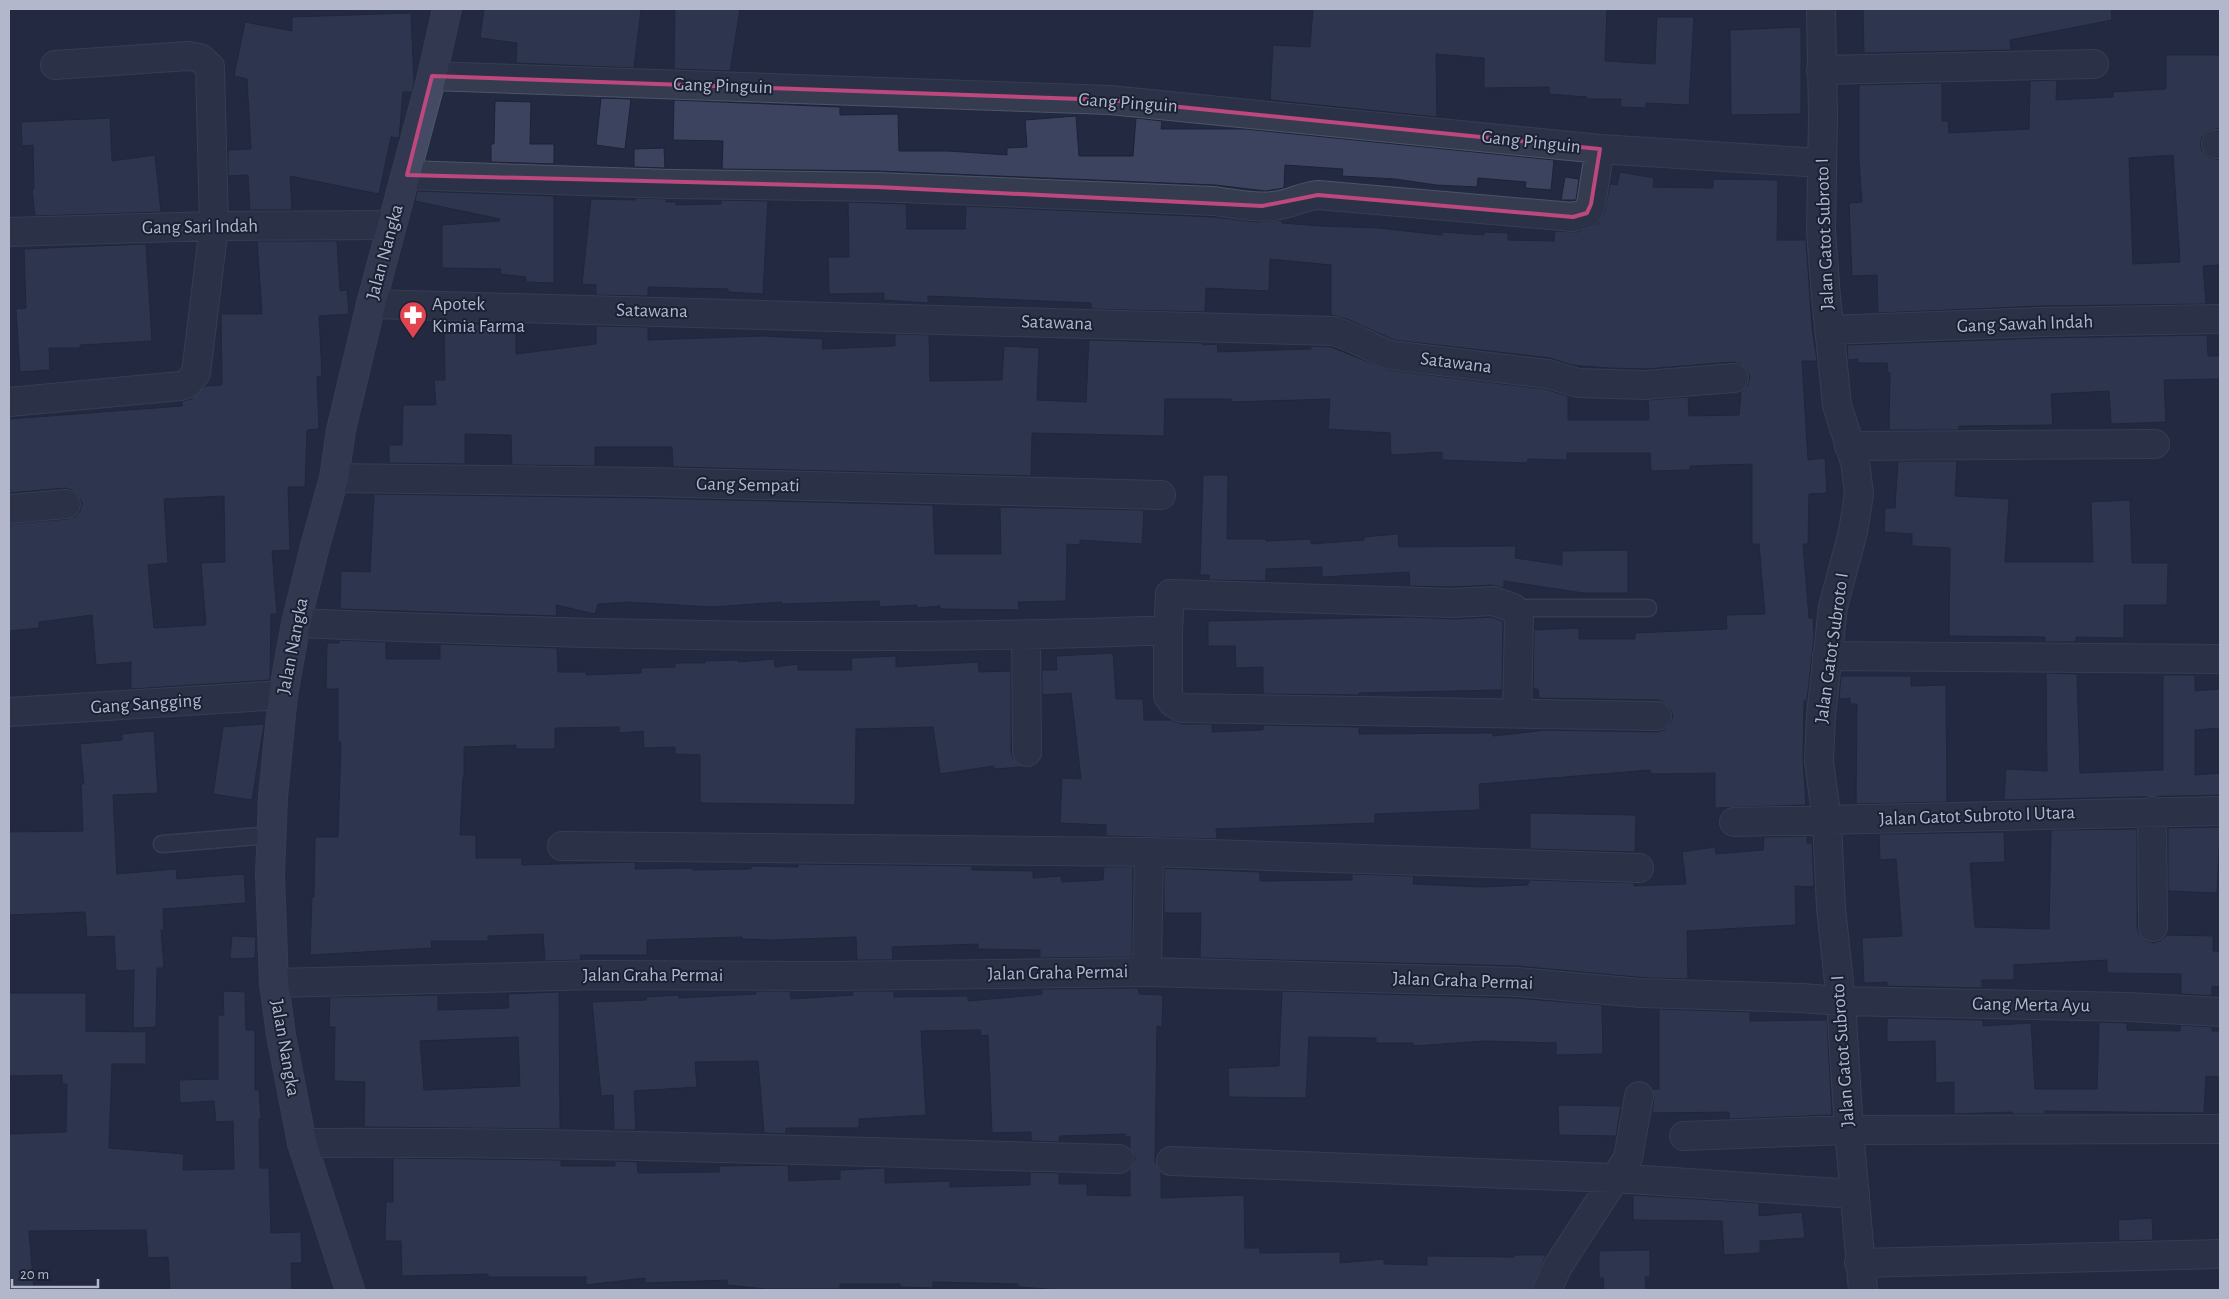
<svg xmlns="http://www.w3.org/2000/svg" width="2229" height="1299" viewBox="0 0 2229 1299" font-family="'Alegreya Sans',sans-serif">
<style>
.building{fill:#3c435f;stroke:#1d2337;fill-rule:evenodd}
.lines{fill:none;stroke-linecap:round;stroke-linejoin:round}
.lane-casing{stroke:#4e5468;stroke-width:19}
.street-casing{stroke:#4e5468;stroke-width:30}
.secondary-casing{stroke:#4e5468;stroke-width:30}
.lane{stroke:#363c50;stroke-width:16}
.street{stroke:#363c50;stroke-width:28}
.secondary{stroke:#444a63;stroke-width:28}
.marked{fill:none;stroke:#bd487d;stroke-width:4;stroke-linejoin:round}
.labels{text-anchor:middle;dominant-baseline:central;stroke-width:4;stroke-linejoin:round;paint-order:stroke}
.street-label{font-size:19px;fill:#b2b7cb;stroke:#1b2135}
.poi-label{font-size:19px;fill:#b2b7cb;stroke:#1b2135;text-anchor:start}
</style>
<rect width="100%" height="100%" fill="#222940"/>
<path class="building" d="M 484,9 L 641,9 L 634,68 L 516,63 L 517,43 L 480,38 Z
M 675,9 L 740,9 L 730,71 L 674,69 Z
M 1313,9 L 1607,9 L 1605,61 L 1655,64 L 1657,17 L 1694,17 L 1689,105 L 1646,103 L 1646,108 L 1620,107 L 1621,99 L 1587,99 L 1587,97 L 1549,94 L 1549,87 L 1484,88 L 1484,58 L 1436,54 L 1437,117 L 1270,100 L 1273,45 L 1310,47 Z
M 1863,9 L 2111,9 L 2112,20 L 2010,40 L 2011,50 L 1864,53 Z
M 411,13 L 414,83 L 412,92 L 403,92 L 399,138 L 391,137 L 379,194 L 290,176 L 292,210 L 250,210 L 248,175 L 228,176 L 228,150 L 251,149 L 247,79 L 234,76 L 245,22 L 292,31 L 292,17 Z
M 1801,27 L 1801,114 L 1731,115 L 1730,30 Z
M 2166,55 L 2220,55 L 2220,128 L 2208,131 L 2202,137 L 2200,144 L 2202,151 L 2208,157 L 2220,160 L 2220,265 L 2203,266 L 2206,304 L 2042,306 L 1878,313 L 1877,275 L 1852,276 L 1849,203 L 1862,202 L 1859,162 L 1859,85 L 1942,83 L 1942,121 L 1948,121 L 1949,133 L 2029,129 L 2030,81 L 2057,80 L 2056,100 L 2113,97 L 2113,92 L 2166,89 ZM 2173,155 L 2180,262 L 2133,264 L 2129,158 Z
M 601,98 L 631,99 L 625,149 L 596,145 Z
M 674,100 L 840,107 L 840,115 L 898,114 L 899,151 L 948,151 L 1007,155 L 1007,148 L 1027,147 L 1025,120 L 1076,116 L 1079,156 L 1133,156 L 1136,118 L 1162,121 L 1161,129 L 1245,129 L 1554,160 L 1551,190 L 1525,188 L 1526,182 L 1478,178 L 1477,187 L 1436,185 L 1395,179 L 1342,176 L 1343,169 L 1285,165 L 1284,188 L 1266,191 L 1215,185 L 878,171 L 722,169 L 723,141 L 673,140 Z
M 495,101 L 531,102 L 530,144 L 554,144 L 554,164 L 491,162 L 491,144 L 494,144 Z
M 110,118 L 112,161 L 155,155 L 161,212 L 35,216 L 32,189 L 34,189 L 33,145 L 22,146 L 21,122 Z
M 664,148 L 665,168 L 634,167 L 634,149 Z
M 1620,172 L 1654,178 L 1653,187 L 1713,188 L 1713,179 L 1778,180 L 1777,240 L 1806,240 L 1812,328 L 1817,361 L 1802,361 L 1808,460 L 1825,458 L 1827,493 L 1809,494 L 1808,544 L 1803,544 L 1809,618 L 1813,618 L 1814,637 L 1807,700 L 1804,701 L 1803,760 L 1806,805 L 1715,808 L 1715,773 L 1651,774 L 1650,770 L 1479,784 L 1480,810 L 1375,814 L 1375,823 L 1216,829 L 1217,839 L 1106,836 L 1106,825 L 1060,823 L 1062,778 L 1081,779 L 1071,693 L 1042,695 L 1042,670 L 1057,670 L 1056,656 L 1113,653 L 1116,699 L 1143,699 L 1144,720 L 1172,720 L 1182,724 L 1212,724 L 1212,732 L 1263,730 L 1263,725 L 1359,727 L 1359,734 L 1493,733 L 1493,736 L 1539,731 L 1539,730 L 1657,732 L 1664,730 L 1670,724 L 1673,716 L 1670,708 L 1665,703 L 1658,700 L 1539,698 L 1538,689 L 1533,689 L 1534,630 L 1579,628 L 1579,639 L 1635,639 L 1635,633 L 1727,629 L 1726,615 L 1765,614 L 1759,544 L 1752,544 L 1752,464 L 1690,466 L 1690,470 L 1651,471 L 1650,453 L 1567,453 L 1567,460 L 1528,459 L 1527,463 L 1442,460 L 1442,452 L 1391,455 L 1390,433 L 1328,429 L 1330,399 L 1231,402 L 1231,399 L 1165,399 L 1164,436 L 1032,433 L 1031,476 L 673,467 L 672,447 L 595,447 L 595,466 L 512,465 L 511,435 L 465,434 L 465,464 L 389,463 L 389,445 L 402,445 L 403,405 L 436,405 L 434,380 L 445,380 L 444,324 L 516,324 L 516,354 L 596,344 L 596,326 L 648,327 L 648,340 L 762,336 L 823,339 L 822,349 L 895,346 L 895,334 L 929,335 L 930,381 L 1002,380 L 1004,346 L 1039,348 L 1037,400 L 1086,402 L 1089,340 L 1203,343 L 1203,345 L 1217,344 L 1218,352 L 1311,349 L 1311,346 L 1331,347 L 1388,370 L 1545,389 L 1568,396 L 1568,420 L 1649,420 L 1648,400 L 1688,397 L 1689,416 L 1739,415 L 1741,392 L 1748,385 L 1750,377 L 1747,370 L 1740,364 L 1733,362 L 1645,369 L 1609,368 L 1572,365 L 1550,358 L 1394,340 L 1347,319 L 1331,315 L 1331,265 L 1270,259 L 1269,291 L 1206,288 L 1205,312 L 1091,309 L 1091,303 L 928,296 L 928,303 L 884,300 L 884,293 L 829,294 L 828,257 L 849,257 L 848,202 L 906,204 L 907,229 L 965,229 L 966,206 L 1213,217 L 1257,222 L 1282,220 L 1282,223 L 1320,226 L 1378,228 L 1442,235 L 1442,232 L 1484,235 L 1484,232 L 1508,233 L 1508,240 L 1554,241 L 1555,231 L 1577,232 L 1598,224 L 1605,210 L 1610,184 L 1617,185 Z
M 1565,177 L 1579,179 L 1576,200 L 1561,200 Z
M 417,191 L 554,196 L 554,283 L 526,282 L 526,277 L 500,274 L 501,269 L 442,268 L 442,225 L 499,221 L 500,219 L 415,201 Z
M 635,198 L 666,199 L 666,202 L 676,202 L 676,205 L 721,204 L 721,200 L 768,201 L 763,294 L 728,292 L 728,289 L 648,287 L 648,296 L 596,295 L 596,285 L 582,284 L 591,199 L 635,200 Z
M 257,241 L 337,241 L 340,291 L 347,290 L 349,314 L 319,316 L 322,376 L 317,377 L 319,429 L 307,430 L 305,487 L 288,487 L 290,550 L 272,551 L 277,614 L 271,614 L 270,680 L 131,689 L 131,662 L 96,665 L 92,615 L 39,622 L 39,628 L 9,631 L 9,524 L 68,519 L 75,517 L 80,511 L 82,503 L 78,495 L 72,490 L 65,488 L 9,493 L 9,419 L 182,406 L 182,401 L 192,399 L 205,386 L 222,385 L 221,314 L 262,314 ZM 224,496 L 225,562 L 201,563 L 206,625 L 154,628 L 148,565 L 168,563 L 164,499 Z
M 146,244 L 152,341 L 80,345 L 80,348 L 49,348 L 50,370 L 20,372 L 16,309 L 26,308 L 24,249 Z
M 2207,335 L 2208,356 L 2220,356 L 2220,379 L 2164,380 L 2166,422 L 2111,424 L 2109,391 L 2051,394 L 2053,425 L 1959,426 L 1959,430 L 1889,430 L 1890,373 L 1888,373 L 1887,363 L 1858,363 L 1858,359 L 1848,360 L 1847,345 L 2042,338 Z
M 1898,461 L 1957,461 L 1955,496 L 2009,499 L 2005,562 L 2093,562 L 2091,502 L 2130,500 L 2132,563 L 2168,563 L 2167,605 L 2124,605 L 2124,638 L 2076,637 L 2076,642 L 2045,642 L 2045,637 L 1949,636 L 1950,548 L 1912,546 L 1912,534 L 1884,532 L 1885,508 L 1895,508 Z
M 1203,475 L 1228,475 L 1227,539 L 1266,539 L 1266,541 L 1311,539 L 1311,544 L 1364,540 L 1364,537 L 1398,534 L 1399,547 L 1516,546 L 1515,558 L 1562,565 L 1562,551 L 1628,550 L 1628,593 L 1583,593 L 1504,581 L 1504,588 L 1492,585 L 1453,587 L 1410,586 L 1409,572 L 1322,577 L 1322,567 L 1266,569 L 1266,581 L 1209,580 L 1209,575 L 1200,575 Z
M 374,494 L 649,498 L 933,505 L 935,554 L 1001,554 L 1000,507 L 1144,510 L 1142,544 L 1080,540 L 1080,545 L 1067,544 L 1066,601 L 1018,602 L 1019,610 L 940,609 L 940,606 L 917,608 L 917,605 L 880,607 L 879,601 L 782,604 L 782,602 L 713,607 L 627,602 L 598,604 L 595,614 L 556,605 L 557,616 L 340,609 L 341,571 L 370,572 Z
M 1410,617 L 1454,619 L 1491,617 L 1503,621 L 1502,690 L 1359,693 L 1359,695 L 1263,694 L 1263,667 L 1236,668 L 1235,646 L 1208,646 L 1208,621 Z
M 339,640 L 386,642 L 386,659 L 440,659 L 440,644 L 557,648 L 558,672 L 586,672 L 586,675 L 641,673 L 641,668 L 675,667 L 675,663 L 705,663 L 705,661 L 738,660 L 738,662 L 774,659 L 775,667 L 798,664 L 798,670 L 852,670 L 851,658 L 896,656 L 896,667 L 978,662 L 979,672 L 1011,671 L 1011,753 L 1014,760 L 1023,767 L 994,769 L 994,766 L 940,774 L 933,727 L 856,729 L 855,805 L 700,803 L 700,755 L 675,754 L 675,747 L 644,748 L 643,731 L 619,733 L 619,727 L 555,728 L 555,749 L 516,749 L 516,745 L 464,747 L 464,777 L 463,777 L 460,835 L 476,835 L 476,858 L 522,858 L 522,865 L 636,862 L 635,869 L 693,868 L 693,870 L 751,869 L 751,866 L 798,867 L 798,864 L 972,866 L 972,870 L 1033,871 L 1033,878 L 1061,876 L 1062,882 L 1103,880 L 1104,867 L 1133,867 L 1132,957 L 1040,958 L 1040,950 L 978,949 L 978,944 L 892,947 L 893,960 L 857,960 L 856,937 L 772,940 L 742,939 L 742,937 L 647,940 L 647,955 L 580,955 L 581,960 L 545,961 L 543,934 L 488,936 L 488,941 L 431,941 L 432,948 L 310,955 L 312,897 L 314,897 L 315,837 L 338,837 L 341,742 L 338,742 L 338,689 L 326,689 L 327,643 L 339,643 Z
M 2046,673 L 2077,674 L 2080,773 L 2163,770 L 2163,675 L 2195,675 L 2195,691 L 2220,689 L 2220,728 L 2195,730 L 2195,775 L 2220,773 L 2220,795 L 2004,800 L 2006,769 L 2047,771 Z
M 1841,676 L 1911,676 L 1911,686 L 1946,685 L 1947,802 L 1856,804 L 1857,704 L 1850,704 L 1850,698 L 1839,699 Z
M 264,724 L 252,800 L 213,794 L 223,727 Z
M 154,731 L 158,793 L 113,795 L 117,874 L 176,869 L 177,879 L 244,874 L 246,903 L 163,909 L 164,930 L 161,930 L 164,968 L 157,968 L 156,1027 L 133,1028 L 134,970 L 116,971 L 114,936 L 87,937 L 85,912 L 9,915 L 9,832 L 83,831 L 81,784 L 84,784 L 80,744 L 122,740 L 122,734 Z
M 1530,813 L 1636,815 L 1635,852 L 1530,849 Z
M 2220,827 L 2217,893 L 2168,891 L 2168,828 Z
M 2137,829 L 2137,927 L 2139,934 L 2145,940 L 2153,943 L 2160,941 L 2167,935 L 2213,936 L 2213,951 L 2220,951 L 2220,987 L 2212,986 L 2212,996 L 2181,994 L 2181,974 L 2107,973 L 2107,960 L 2014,965 L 2014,980 L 1982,980 L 1982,988 L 1887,986 L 1887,982 L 1864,983 L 1862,938 L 1902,936 L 1896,859 L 1880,860 L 1879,834 L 2004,832 L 2005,862 L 1970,863 L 1975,927 L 2049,929 L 2051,830 Z
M 1807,836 L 1807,843 L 1812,843 L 1814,887 L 1795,886 L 1796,925 L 1687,931 L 1688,979 L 1647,978 L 1517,966 L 1200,958 L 1201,913 L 1164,913 L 1164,868 L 1260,872 L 1260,881 L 1352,880 L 1352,874 L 1414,876 L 1413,884 L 1481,887 L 1527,885 L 1530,880 L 1634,883 L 1634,886 L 1686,884 L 1682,852 L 1715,847 L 1716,854 L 1763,850 L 1764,837 Z
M 232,936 L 256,937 L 255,958 L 230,959 Z
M 1138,988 L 1139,994 L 1163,995 L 1162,1027 L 1157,1026 L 1155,1161 L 1161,1173 L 1161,1198 L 1244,1195 L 1245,1248 L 1260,1248 L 1260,1253 L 1340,1252 L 1340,1263 L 1384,1259 L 1384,1264 L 1427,1265 L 1427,1256 L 1514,1257 L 1514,1255 L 1546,1255 L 1532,1290 L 1061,1290 L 1018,1287 L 1018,1284 L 933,1282 L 933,1288 L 900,1287 L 900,1284 L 840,1284 L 840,1289 L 765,1289 L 727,1285 L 727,1280 L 645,1283 L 645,1278 L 586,1285 L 586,1277 L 488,1277 L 488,1274 L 402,1276 L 401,1241 L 385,1241 L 386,1202 L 393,1202 L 393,1158 L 561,1160 L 561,1166 L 615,1166 L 615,1161 L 637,1162 L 638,1173 L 720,1172 L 719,1166 L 788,1165 L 789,1181 L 840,1179 L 840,1170 L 885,1168 L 885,1183 L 950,1181 L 950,1187 L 1030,1185 L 1030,1172 L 1059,1173 L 1059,1184 L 1087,1184 L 1087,1195 L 1130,1196 L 1130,1169 L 1135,1159 L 1130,1149 L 1130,1137 L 1125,1137 L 1125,1134 L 1060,1136 L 1059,1142 L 1031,1141 L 1031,1132 L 992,1133 L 988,1035 L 981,1036 L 980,1030 L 921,1031 L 926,1115 L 859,1119 L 859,1128 L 786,1128 L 786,1134 L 764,1133 L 758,1061 L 695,1062 L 697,1087 L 634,1091 L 636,1130 L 614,1130 L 613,1095 L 601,1096 L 592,1002 L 646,1000 L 646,997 L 679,995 L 679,998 L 756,994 L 756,991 L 790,991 L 791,999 L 853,995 L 853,991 L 894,991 L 894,997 L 968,996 L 968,1001 L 1036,995 L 1042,994 L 1042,989 Z
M 223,991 L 245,992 L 246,1030 L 255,1030 L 255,1090 L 259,1090 L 261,1119 L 259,1119 L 260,1168 L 269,1168 L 271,1233 L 301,1232 L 302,1263 L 291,1263 L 292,1290 L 170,1290 L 168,1257 L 148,1258 L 146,1230 L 29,1231 L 34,1290 L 9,1290 L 9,1134 L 66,1132 L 67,1084 L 62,1084 L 62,1075 L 9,1076 L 9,993 L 86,993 L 86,1031 L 146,1032 L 146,1064 L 112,1064 L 109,1148 L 184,1154 L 183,1170 L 234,1169 L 233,1121 L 216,1122 L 214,1101 L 180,1103 L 179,1080 L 218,1079 L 218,1015 L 224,1015 Z
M 1282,991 L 1516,998 L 1602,1005 L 1603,1054 L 1556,1055 L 1556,1043 L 1484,1041 L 1414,1046 L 1413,1043 L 1376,1043 L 1376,1038 L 1309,1037 L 1306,1098 L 1229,1097 L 1228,1068 L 1279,1066 Z
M 559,992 L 560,1129 L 364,1127 L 365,1082 L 334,1081 L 335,1027 L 329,1027 L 330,997 L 438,995 L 438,1010 L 509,1008 L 508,994 ZM 518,1037 L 520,1086 L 424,1090 L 420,1041 Z
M 1659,1009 L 1750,1012 L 1750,1021 L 1827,1020 L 1832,1115 L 1729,1119 L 1729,1112 L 1652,1113 L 1654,1098 L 1652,1089 L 1659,1089 Z
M 1887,1018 L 1983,1020 L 1983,1026 L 2031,1023 L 2035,1089 L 2097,1089 L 2099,1022 L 2127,1023 L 2127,1030 L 2180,1031 L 2180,1025 L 2212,1027 L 2212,1031 L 2220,1031 L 2220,1077 L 2206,1076 L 2204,1113 L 2045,1111 L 2045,1114 L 2012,1114 L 2012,1112 L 1954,1114 L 1954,1082 L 1936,1083 L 1935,1041 L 1887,1042 Z
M 1558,1105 L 1621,1106 L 1616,1136 L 1559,1135 Z
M 1633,1195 L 1759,1203 L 1759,1216 L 1802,1212 L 1805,1238 L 1760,1241 L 1760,1253 L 1724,1255 L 1722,1221 L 1633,1220 Z
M 2152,1218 L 2153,1240 L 2119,1241 L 2118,1220 Z
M 1650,1250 L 1650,1277 L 1645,1277 L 1646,1290 L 1604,1290 L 1603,1278 L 1599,1278 L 1599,1251 Z"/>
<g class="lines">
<g class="lane-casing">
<path id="lane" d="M 1513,608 L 1648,608
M 162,844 L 272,835"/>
</g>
<g class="street-casing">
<path id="street" d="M 1821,9 L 1823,116 L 1821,231 L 1826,297 L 1837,405 L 1855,462 L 1859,494 L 1853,532 L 1833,607 L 1821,716 L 1819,761 L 1827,821 L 1831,908 L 1841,1001 L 1849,1130 L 1863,1290
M 1821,70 L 2094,64
M 432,76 L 1110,100 L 1600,149 L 1822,163
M 2216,144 L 2220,144
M 407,175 L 671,184 L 877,187 L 1214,201 C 1236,204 1262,210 1284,204 C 1296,201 1306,196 1318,195 L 1573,217 L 1587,213 L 1591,204 L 1600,149
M 9,232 L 214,226 L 391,225
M 371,304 L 1334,331 C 1354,337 1371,348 1390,355 L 1548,374 L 1578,383 L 1645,385 L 1734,378
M 1829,330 L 2042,322 L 2220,319
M 9,402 L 180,386 L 187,384 L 196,373 L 214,226 L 210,67 L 200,58 L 188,56 L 55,65
M 1849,446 L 2155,444
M 334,478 L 649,482 L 1161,495
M 9,509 L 66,504
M 296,623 C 587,635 877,642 1168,630
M 1026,636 L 1027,752
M 1827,656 L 2220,659
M 9,712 L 283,695
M 1517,714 L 1519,618 L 1513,608 L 1493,601 L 1453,603 L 1170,594 L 1168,630 L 1168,696 L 1173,703 L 1182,708 L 1657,716
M 2152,811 L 2153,927
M 1734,822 L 2220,811
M 562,846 L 1149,852 L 1639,868
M 1147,972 L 1149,852
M 274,983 L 598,975 L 830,976 L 1147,972 L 1517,982 L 1640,993 L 1802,998 L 1841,1001 L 2129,1007 L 2220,1012
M 1684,1136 L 1849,1130 L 2220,1129
M 302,1143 C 574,1141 847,1152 1119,1159
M 1171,1161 L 1613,1178 L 1855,1194
M 1859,1263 L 2220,1254
M 1547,1290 L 1558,1266 L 1628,1158 L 1639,1096"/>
</g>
<g class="secondary-casing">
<path id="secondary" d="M 350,1290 L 302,1143 L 281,1035 L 274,983 L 270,875 L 273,797 L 283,695 L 296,623 L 315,546 L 334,478 L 341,430 L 371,304 L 432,76 L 447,9"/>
</g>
<use href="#lane" class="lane"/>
<use href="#street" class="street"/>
<use href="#secondary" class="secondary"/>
</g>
<path d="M0 0H2229V1299H0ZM 432,76 L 1110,100 L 1600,149 L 1591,204 L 1587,213 L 1573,217 L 1318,195 L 1262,206 L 877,187 L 407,175 Z" fill="#222940" fill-opacity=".55" fill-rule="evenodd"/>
<path class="marked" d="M 432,76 L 1110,100 L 1600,149 L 1591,204 L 1587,213 L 1573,217 L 1318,195 L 1262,206 L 877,187 L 407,175 Z"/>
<defs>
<g id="pharmacy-pin" transform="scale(1.4375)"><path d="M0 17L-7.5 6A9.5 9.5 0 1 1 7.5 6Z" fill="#e0444e" stroke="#1b2135"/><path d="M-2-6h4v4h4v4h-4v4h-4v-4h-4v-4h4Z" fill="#fff"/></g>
</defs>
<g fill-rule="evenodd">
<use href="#pharmacy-pin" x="413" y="315"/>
</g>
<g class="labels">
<g class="street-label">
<text transform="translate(723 86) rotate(2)">Gang Pinguin</text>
<text transform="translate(1128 103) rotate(4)">Gang Pinguin</text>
<text transform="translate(1531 142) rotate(6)">Gang Pinguin</text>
<text transform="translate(200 227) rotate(-1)">Gang Sari Indah</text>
<text transform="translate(1825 234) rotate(-92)">Jalan Gatot Subroto I</text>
<text transform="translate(385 252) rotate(-75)">Jalan Nangka</text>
<text transform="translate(652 311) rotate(1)">Satawana</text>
<text transform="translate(1057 323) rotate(2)">Satawana</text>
<text transform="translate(2025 324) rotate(-2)">Gang Sawah Indah</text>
<text transform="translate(1456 363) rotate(7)">Satawana</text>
<text transform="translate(748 485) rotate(1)">Gang Sempati</text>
<text transform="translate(293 646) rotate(-79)">Jalan Nangka</text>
<text transform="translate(1832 648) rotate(-82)">Jalan Gatot Subroto I</text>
<text transform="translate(146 704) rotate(-4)">Gang Sangging</text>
<text transform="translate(1977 816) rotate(-2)">Jalan Gatot Subroto I Utara</text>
<text transform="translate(1058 973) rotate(-1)">Jalan Graha Permai</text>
<text x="653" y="975">Jalan Graha Permai</text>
<text transform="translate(1463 981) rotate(2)">Jalan Graha Permai</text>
<text transform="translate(2031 1005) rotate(1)">Gang Merta Ayu</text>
<text transform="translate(285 1048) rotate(80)">Jalan Nangka</text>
<text transform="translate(1843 1051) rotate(-94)">Jalan Gatot Subroto I</text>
</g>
<g class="poi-label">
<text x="432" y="304">Apotek<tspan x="432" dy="22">Kimia Farma</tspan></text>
</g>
</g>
<rect width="2229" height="1299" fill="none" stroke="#b2b7cb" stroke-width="20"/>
<path d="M12 1279v8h86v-8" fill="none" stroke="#b2b7cb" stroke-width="2.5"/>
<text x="20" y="1279" font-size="15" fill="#b2b7cb" stroke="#1b2135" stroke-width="4" paint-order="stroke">20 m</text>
</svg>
